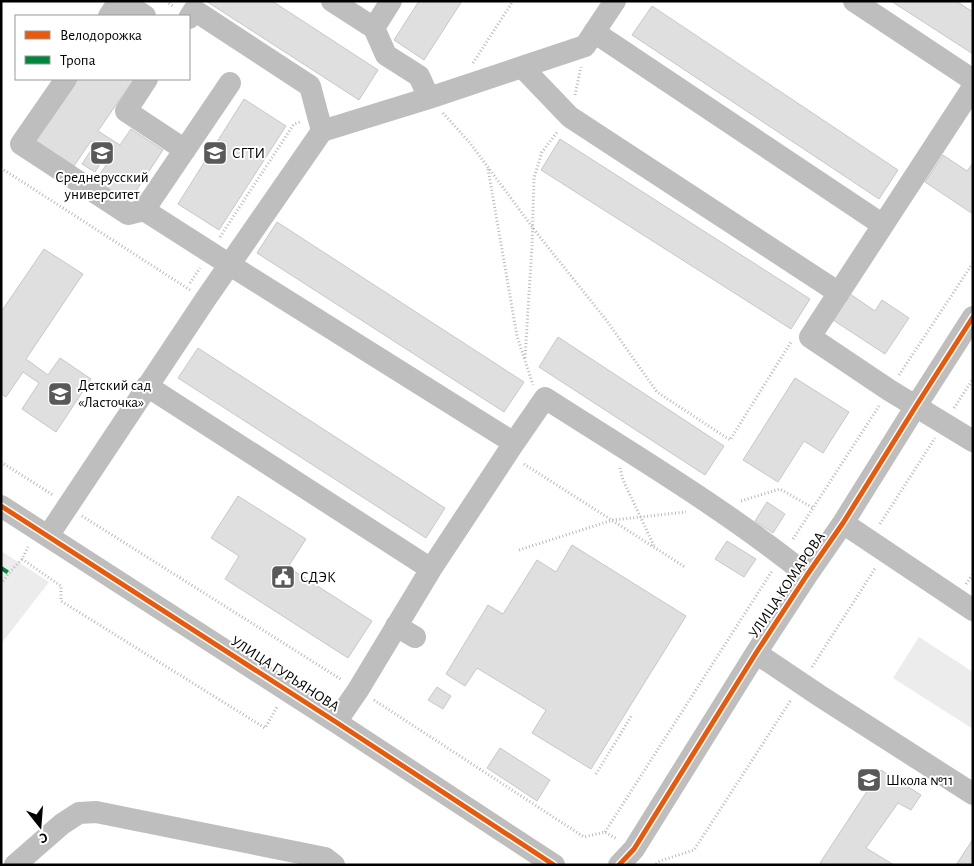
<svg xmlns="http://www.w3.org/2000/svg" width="974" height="866" viewBox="0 0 974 866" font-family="'Alegreya Sans',sans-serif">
  <rect width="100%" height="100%" fill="#fff"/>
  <path fill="#ececec" d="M1 551 49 582 1 644Z
    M919 637 973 672V729L893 678Z"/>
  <path fill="#dfdfdf" stroke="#c7c7c7" d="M206 1H272L378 70 359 100Z
    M419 1H462L424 60 394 40Z
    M891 1H956L973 12V54Z
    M652 6 898 170 879 199 632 35Z
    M77 79H134L98 131 120 145 131 129 163 150 128 203 95 181 113 155 108 152 95 172 82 164 95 144 91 141 74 166 35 140Z
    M244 99 286 126 219 230 178 204Z
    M560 139 810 299 791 329 541 170Z
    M943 155 967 171 973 163V214L925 182Z
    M277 222 524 382 504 412 257 253Z
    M44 249 83 274 26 359 48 375 60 358 91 379 56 432 22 409 39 383 23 372 6 397 1 394V312Z
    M850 294 875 311 882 300 909 318 885 354 833 320Z
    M558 337 724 446 705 475 539 367Z
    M198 348 445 508 426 538 178 378Z
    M795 378 849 412 823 453 804 441 778 482 743 460Z
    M238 496 306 539 288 567 372 621 348 658 225 579 239 556 211 538Z
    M767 502 785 514 773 533 755 521Z
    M727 541 756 559 744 577 715 559Z
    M572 545 686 616 591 769 532 733 546 710 477 668 465 686 446 674 488 605 503 614 537 560 556 572Z
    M437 687 451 696 443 709 428 700Z
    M500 748 550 780 537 801 487 768Z
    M881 770 921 795 911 810 898 803 866 848 894 865H822L820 863Z
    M973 839V865H956Z"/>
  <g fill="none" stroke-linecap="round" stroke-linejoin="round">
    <path stroke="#b9b9b9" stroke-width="3" stroke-dasharray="1 2.5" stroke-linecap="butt" d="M166 1 174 7
      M473 63 513 1
      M575 95 581 67
      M443 113 470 143 539 236 607 321 657 392 730 440 791 342
      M1 168 190 290
      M488 169 517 336 533 385
      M220 237 294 124 300 122
      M190 283 200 268
      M525 358 532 246 534 178 542 152 558 131
      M899 375 973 263
      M954 408 973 379
      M1 462 53 495
      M524 464 685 567
      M620 468 623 480 655 548
      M741 501 780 489 813 508
      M82 516 342 680
      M880 524 935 438
      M793 539 879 406
      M519 550 613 520 686 512
      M22 559 61 586V601L265 728 277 707
      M1 584 9 573 22 559 28 547
      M966 584 973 574
      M812 667 876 567
      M374 700 584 837 605 832 617 839
      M596 774 632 715
      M605 832 772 571
      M656 864 660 861 694 850 791 700"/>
    <path stroke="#bebebe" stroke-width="22" d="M122 1 145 16
      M332 1 374 28
      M391 1 374 28 386 55 419 76 429 98
      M854 1 973 80
      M109 16 119 1
      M189 18 194 10 310 86 322 131
      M594 32 883 225
      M522 67 570 117 839 293
      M66 79 21 144 128 214 144 210 230 265 514 443 431 569 147 386
      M147 79 126 111 185 150
      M973 87 810 337 889 390 973 441
      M144 210 230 83
      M514 443 545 398C634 455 725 509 807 575
      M1 506 336 722 554 865
      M843 523 973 610
      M48 536 205 300 322 131 429 98 585 46 615 1
      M396 626 415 637
      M756 653 820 696 973 794
      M336 722 358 690 431 569
      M15 865 62 824 79 813 96 812 325 858 334 865
      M619 865 634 849 756 653 807 575 843 523 916 406 973 317"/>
    <path stroke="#00873e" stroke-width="4" stroke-dasharray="8 4" stroke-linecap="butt" d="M1 568 9 573"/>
    <defs>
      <path id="cycleway" d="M1 506 336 722 554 865
        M619 865 634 849 756 653 807 575 843 523 916 406 973 317"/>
    </defs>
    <use href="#cycleway" stroke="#fff" stroke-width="8"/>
    <use href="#cycleway" stroke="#e8590c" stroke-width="5"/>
  </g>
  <defs>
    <symbol id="university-square" viewBox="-11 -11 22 22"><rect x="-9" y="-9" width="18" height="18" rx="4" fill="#595959" stroke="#fff"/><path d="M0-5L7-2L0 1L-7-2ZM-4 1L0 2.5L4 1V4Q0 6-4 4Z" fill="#fff"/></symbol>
    <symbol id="school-square" viewBox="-11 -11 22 22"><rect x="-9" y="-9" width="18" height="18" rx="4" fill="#595959" stroke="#fff"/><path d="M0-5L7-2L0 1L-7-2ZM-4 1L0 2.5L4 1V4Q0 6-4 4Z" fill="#fff"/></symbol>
    <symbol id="civic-square" viewBox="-11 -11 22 22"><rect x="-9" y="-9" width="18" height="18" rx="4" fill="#595959" stroke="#fff"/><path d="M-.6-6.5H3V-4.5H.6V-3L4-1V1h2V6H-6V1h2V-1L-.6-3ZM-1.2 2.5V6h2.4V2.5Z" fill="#fff"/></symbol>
  </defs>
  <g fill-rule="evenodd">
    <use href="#university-square" x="88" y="139" width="28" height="28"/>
    <use href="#university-square" x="201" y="139" width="28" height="28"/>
    <use href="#school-square" x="46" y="380" width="28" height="28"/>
    <use href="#civic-square" x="269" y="563" width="28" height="28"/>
    <use href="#school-square" x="855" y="766" width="28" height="28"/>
  </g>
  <g text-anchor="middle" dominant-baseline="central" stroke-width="4" stroke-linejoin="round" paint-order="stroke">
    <g font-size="15" fill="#000" stroke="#fff" text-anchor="start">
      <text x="232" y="153">СГТИ</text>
      <text x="102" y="177" text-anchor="middle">Среднерусский<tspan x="102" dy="17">университет</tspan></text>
      <text x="78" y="385">Детский сад<tspan x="78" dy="17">«Ласточка»</tspan></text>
      <text x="300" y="577">СДЭК</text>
      <text x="886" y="780">Школа №11</text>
    </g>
    <g font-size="15" fill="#000" stroke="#fff">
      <text transform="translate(787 585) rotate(-56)">УЛИЦА КОМАРОВА</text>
      <text transform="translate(285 674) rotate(33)">УЛИЦА ГУРЬЯНОВА</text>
    </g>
  </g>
  <rect width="974" height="866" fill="none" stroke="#000000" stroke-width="5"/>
  <rect x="15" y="15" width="175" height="65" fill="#ffffff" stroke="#999999"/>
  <rect x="25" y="31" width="25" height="8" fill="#e8590c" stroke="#999999"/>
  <text x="60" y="40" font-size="15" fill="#000000">Велодорожка</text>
  <rect x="25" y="56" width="25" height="8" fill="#00873e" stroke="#999999"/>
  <text x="60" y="65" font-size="15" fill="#000000">Тропа</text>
  <g transform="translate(40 826) rotate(163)" stroke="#ffffff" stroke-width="4" paint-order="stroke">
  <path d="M0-4L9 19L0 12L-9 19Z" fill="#000000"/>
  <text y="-8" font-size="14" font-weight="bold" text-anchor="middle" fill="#000000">С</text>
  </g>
</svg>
